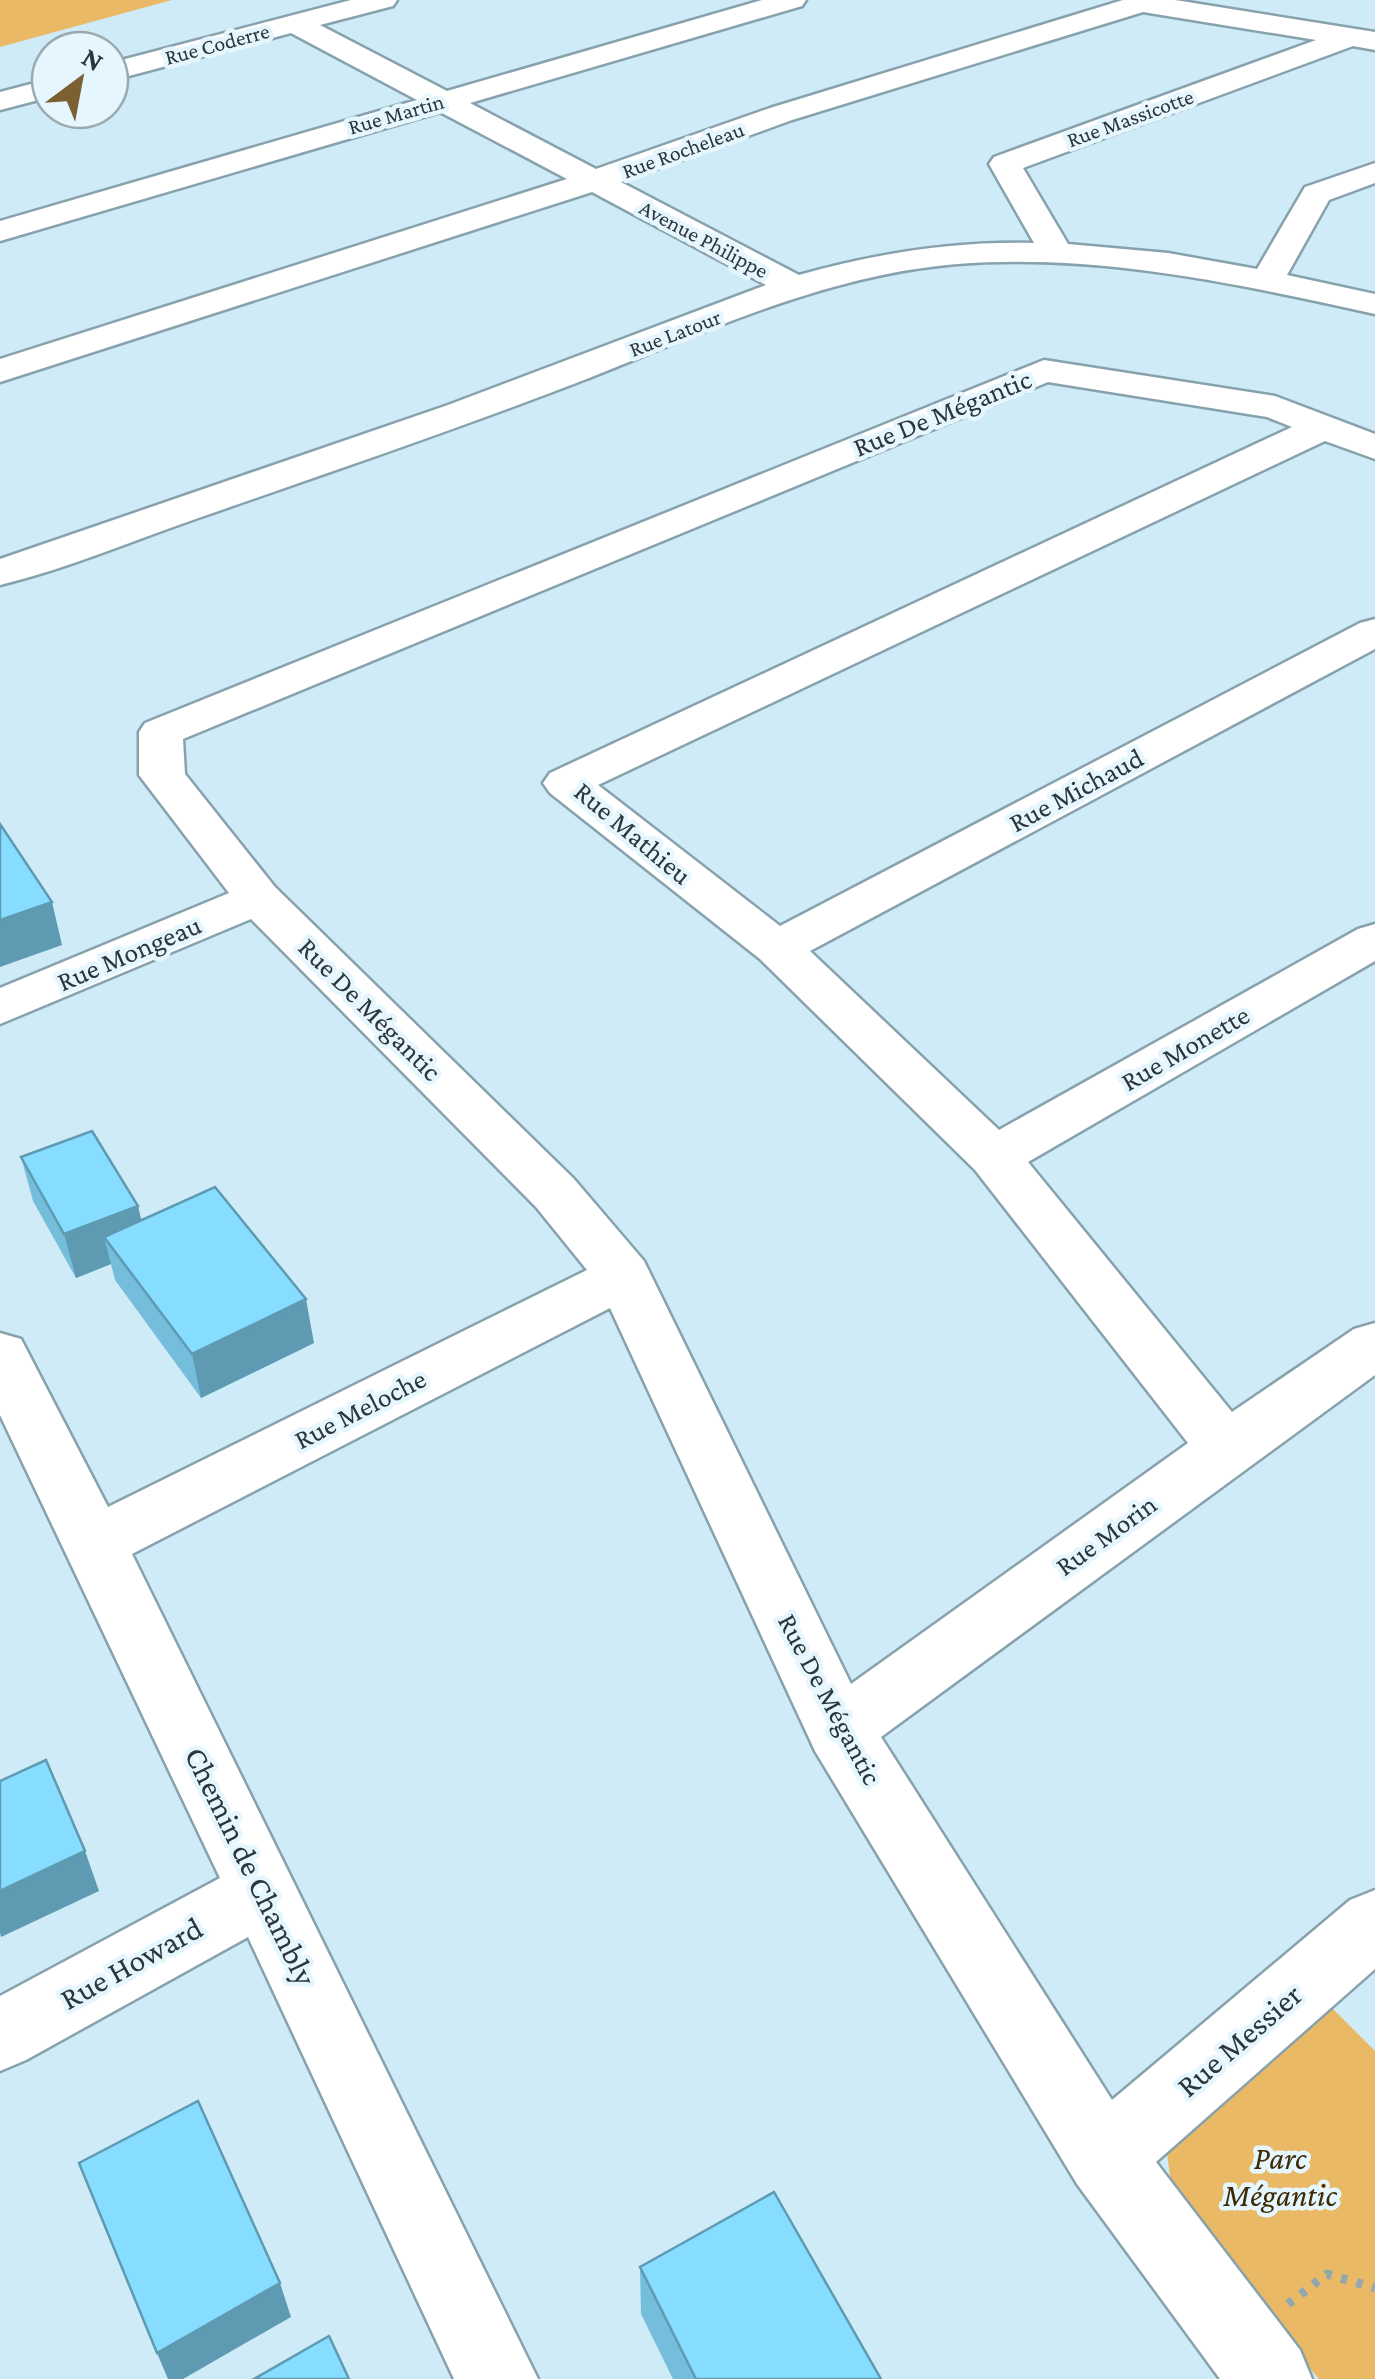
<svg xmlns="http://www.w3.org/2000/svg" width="1375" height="2379" viewBox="0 0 1375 2379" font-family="'Crimson Pro',serif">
  <rect width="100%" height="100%" fill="#cfebf7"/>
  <path fill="#e9b965" d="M0 0H172L0 47Z
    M1330 2006 1375 2051V2379H1319L1259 2308 1172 2190 1166 2147Z"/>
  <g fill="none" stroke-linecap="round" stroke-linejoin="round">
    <defs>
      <path id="minor" d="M351 0H397L393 6 320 25 447 91 762 0H806L802 6 470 103 596 169 770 108 1123 0H1175L1375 32V50L1353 46 1023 168 1068 244 1168 253 1257 269 1305 187 1375 163V183L1329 200 1287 275 1375 294V314C1239 284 1098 253 957 264 825 275 705 332 584 380 460 428 333 471 207 515 139 538 70 568 0 585V559L448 405 766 285 592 192 0 382V359L567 179 440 112 0 241V221L417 100 291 33 110 81V63ZM1143 12 1316 40 994 157 989 164 1034 243C954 241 877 253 799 275L621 182 792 120Z
        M50 79V97L0 110V92Z
        M1044 360 1275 396 1375 434V459L1325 441 598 785 780 926 1360 623 1375 619V649L810 951 999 1130 1358 929 1375 924V961L1028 1162 1232 1412 1354 1329 1375 1323V1375L881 1737 1112 2100 1350 1900 1375 1890V1969L1156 2162 1300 2350 1312 2379H1220L1077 2184 815 1751 610 1308 132 1554 538 2379H454L248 1937 26 2060 0 2071V1996L220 1878 0 1415V1333L21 1339 108 1507 587 1270 536 1207 251 919 0 1024V988L229 893 139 775V732L145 723ZM1048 382 1267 417 1292 427 550 773 543 783 550 793 760 959 975 1170 1188 1443 851 1684 644 1261 574 1179 275 887 185 774 183 739Z"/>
    </defs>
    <use href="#minor" stroke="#87a2ad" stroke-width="5"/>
    <path stroke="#92a8b1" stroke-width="9" stroke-dasharray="6 10" stroke-linecap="butt" d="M1288 2304 1327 2274 1375 2288"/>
    <use href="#minor" fill="#fff" fill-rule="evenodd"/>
  </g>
  <path fill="#74bedb" d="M21 1157 138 1206 141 1220 314 1343 201 1398 115 1280 111 1264 76 1278 33 1201Z
    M640 2267 881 2379H673L641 2314Z"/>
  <path fill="#5e9bb2" d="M52 902 62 945 0 967V920Z
    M138 1206 148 1250 104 1237 111 1264 76 1278 64 1234Z
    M306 1299 314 1343 201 1398 192 1354Z
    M85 1851 99 1891 1 1937 0 1933V1891Z
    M280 2283 291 2317 183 2379H168L157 2353Z"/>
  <path fill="#87ddff" stroke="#5e9bb2" stroke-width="2.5" d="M0 824 52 902 0 920Z
    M92 1131 138 1206 64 1234 21 1157Z
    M215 1187 306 1299 192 1354 104 1237Z
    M46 1760 85 1851 0 1891V1781Z
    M198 2101 280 2283 157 2353 79 2163Z
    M774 2192 881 2379H696L640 2267Z
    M329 2336 349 2379H254Z"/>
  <g text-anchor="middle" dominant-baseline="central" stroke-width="9" stroke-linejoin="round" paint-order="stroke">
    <g font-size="22" fill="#2b363b" stroke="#e5f6fe">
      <text transform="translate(217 44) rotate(-15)">Rue Coderre</text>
      <text transform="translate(396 114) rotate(-16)">Rue Martin</text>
      <text transform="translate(1130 118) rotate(-20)">Rue Massicotte</text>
      <text transform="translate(683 150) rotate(-20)">Rue Rocheleau</text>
      <text transform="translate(704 239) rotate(28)">Avenue Philippe</text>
      <text transform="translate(675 333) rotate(-21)">Rue Latour</text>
    </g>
    <g font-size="28" fill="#2b363b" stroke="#e5f6fe">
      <text transform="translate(942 413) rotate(-22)">Rue De Mégantic</text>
      <text transform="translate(1076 790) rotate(-28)">Rue Michaud</text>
      <text transform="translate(633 833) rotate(40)">Rue Mathieu</text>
      <text transform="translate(129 953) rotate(-23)">Rue Mongeau</text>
      <text transform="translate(370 1009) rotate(45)">Rue De Mégantic</text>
      <text transform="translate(1185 1048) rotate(-30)">Rue Monette</text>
      <text transform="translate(360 1409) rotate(-27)">Rue Meloche</text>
      <text transform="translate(1106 1535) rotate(-36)">Rue Morin</text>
      <text transform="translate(830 1699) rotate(62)">Rue De Mégantic</text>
    </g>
    <g font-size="32" fill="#2b363b" stroke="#e5f6fe">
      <text transform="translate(251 1866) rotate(64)">Chemin de Chambly</text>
      <text transform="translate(131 1963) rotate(-29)">Rue Howard</text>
      <text transform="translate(1239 2040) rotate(-41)">Rue Messier</text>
    </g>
    <g font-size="32" font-style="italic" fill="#3d2902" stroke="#e5f6fe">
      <text x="1280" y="2158">Parc<tspan x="1280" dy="37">Mégantic</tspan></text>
    </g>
  </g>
  <g transform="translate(80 80) rotate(32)"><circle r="48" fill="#e5f6fe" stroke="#9ba9b0" stroke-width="2.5"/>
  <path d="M0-8L18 38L0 25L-18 38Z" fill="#7b6132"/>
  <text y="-15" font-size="28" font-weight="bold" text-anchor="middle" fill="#2b363b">N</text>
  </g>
</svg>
